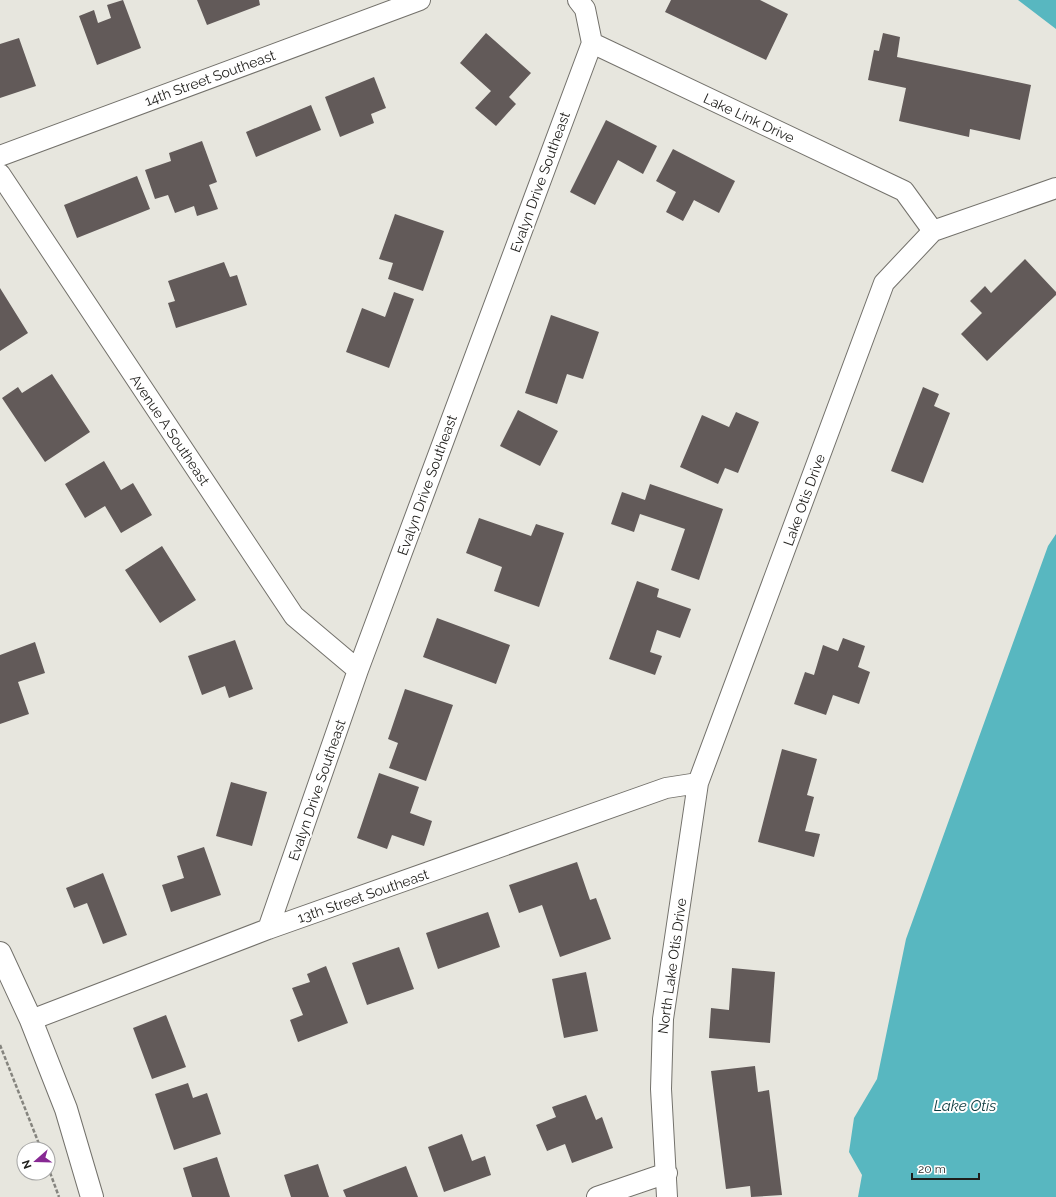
<svg xmlns="http://www.w3.org/2000/svg" width="1056" height="1197" viewBox="0 0 1056 1197" font-family="Raleway,sans-serif">
  <rect width="100%" height="100%" fill="#e7e6de"/>
  <path fill="#58b7c0" d="M1018 0H1056V29Z
    M1056 534V1197H858L862 1175 849 1152 854 1118 877 1079 906 939 1048 546Z"/>
  <path fill="#625a59" d="M123 0 141 48 97 65 79 16 94 10 98 23 111 18 107 5Z
    M197 0H259L260 5 207 25Z
    M671 0H760L788 14 766 60 665 12Z
    M486 33 531 73 509 97 516 104 496 126 475 108 491 91 460 63Z
    M883 33 900 37 897 57 1031 85 1020 140 970 129 969 137 899 121 906 88 868 80 874 50 879 51Z
    M19 38 36 86 0 98V44Z
    M374 77 386 108 371 114 374 123 340 137 325 97Z
    M311 105 321 130 256 157 246 132Z
    M606 120 657 146 643 174 618 160 595 205 570 192Z
    M202 141 217 182 209 185 218 209 197 216 194 206 175 213 168 195 155 199 145 170 171 161 169 153Z
    M673 149 735 181 719 213 694 200 683 221 666 212 676 192 656 181Z
    M137 176 150 209 77 238 64 205Z
    M395 214 444 231 423 291 388 279 393 263 379 259Z
    M1025 259 1056 292V295L987 361 961 334 982 313 970 301 985 286 991 293Z
    M224 262 230 277 237 275 247 305 176 328 168 303 175 301 168 281Z
    M0 288 28 333 0 351Z
    M394 292 414 299 389 368 346 352 362 308 385 317Z
    M551 315 599 332 583 379 567 374 557 404 525 393Z
    M52 374 90 432 45 462 2 398 18 387 22 393Z
    M923 387 939 394 934 406 950 413 923 483 891 471Z
    M518 410 558 431 540 466 500 446Z
    M736 412 759 422 738 473 725 468 718 484 680 467 702 415 729 427Z
    M104 461 121 490 133 483 152 515 121 533 105 506 85 518 65 484Z
    M650 484 723 509 699 580 671 570 685 529 640 514 634 532 611 524 622 492 645 500Z
    M479 518 531 536 536 524 564 533 539 607 494 591 502 567 466 553Z
    M162 546 196 600 160 623 125 570Z
    M637 581 659 589 657 597 691 609 680 638 657 630 650 652 662 656 655 675 609 659Z
    M437 618 510 645 496 684 423 657Z
    M843 638 865 646 858 667 870 672 859 704 833 695 826 715 794 704 805 672 814 675 823 645 838 651Z
    M235 640 253 689 229 698 225 686 202 695 188 656Z
    M35 642 45 673 18 682 29 714 0 724V655Z
    M405 689 453 705 426 781 389 768 398 743 388 739Z
    M782 749 817 759 807 795 814 797 805 831 820 834 814 857 758 842Z
    M379 773 419 787 410 813 432 821 424 846 392 835 387 849 357 838Z
    M231 782 267 792 252 846 216 836Z
    M204 847 221 895 171 912 162 885 184 878 177 856Z
    M577 862 590 900 596 898 611 939 560 957 542 905 519 913 509 885Z
    M103 873 127 935 103 944 87 903 74 908 66 888Z
    M488 912 500 947 438 969 426 933Z
    M399 947 414 989 367 1005 352 963Z
    M326 966 348 1023 298 1042 290 1020 303 1015 292 988 310 982 307 974Z
    M732 968 775 972 770 1043 709 1038 711 1008 729 1010Z
    M586 972 598 1031 564 1038 552 979Z
    M166 1015 186 1067 152 1079 133 1028Z
    M755 1066 758 1092 769 1090 782 1195 751 1197 750 1186 726 1189 711 1071Z
    M188 1083 193 1098 207 1093 221 1134 174 1150 155 1094Z
    M586 1095 596 1120 602 1117 613 1148 572 1163 565 1144 547 1151 536 1125 556 1117 552 1107Z
    M462 1134 472 1161 485 1156 491 1175 444 1192 428 1147Z
    M217 1157 230 1197H192L183 1168Z
    M318 1164 329 1197H291L284 1175Z
    M406 1166 418 1197H346L343 1190Z"/>
  <g fill="none" stroke-linecap="round" stroke-linejoin="round">
    <defs>
      <path id="street" d="M578 0 585 9 592 43 904 191 933 231
        M0 156 420 0
        M0 174 294 616 358 670
        M268 929 358 670 592 43
        M31 1020 268 929 666 788 698 783
        M597 1197 667 1173
        M667 1197 661 1089 663 1019 698 783 884 283 933 231 1056 188"/>
      <path id="secondary" d="M0 953 31 1020 66 1109 92 1197"/>
    </defs>
    <use href="#street" stroke="#73716b" stroke-width="22"/>
    <use href="#secondary" stroke="#73716b" stroke-width="24"/>
    <path stroke="#85847e" stroke-width="2.5" stroke-dasharray="4 2" stroke-linecap="butt" d="M0 1045 41 1149
      M48 1167 59 1197"/>
    <use href="#street" stroke="#fff" stroke-width="20"/>
    <use href="#secondary" stroke="#fff" stroke-width="22"/>
  </g>
  <g text-anchor="middle" dominant-baseline="central" stroke-width="4" stroke-linejoin="round" paint-order="stroke">
    <g font-size="14" fill="#1f1e1b" stroke="#fff">
      <text transform="translate(210 78) rotate(-20)">14th Street Southeast</text>
      <text transform="translate(749 118) rotate(25)">Lake Link Drive</text>
      <text transform="translate(540 182) rotate(-70)">Evalyn Drive Southeast</text>
      <text transform="translate(170 430) rotate(56)">Avenue A Southeast</text>
      <text transform="translate(427 485) rotate(-70)">Evalyn Drive Southeast</text>
      <text transform="translate(804 500) rotate(-70)">Lake Otis Drive</text>
      <text transform="translate(317 790) rotate(-71)">Evalyn Drive Southeast</text>
      <text transform="translate(363 896) rotate(-19)">13th Street Southeast</text>
      <text transform="translate(672 966) rotate(-82)">North Lake Otis Drive</text>
    </g>
    <g font-size="15" font-style="italic" fill="#0b393d" stroke="#fff">
      <text x="965" y="1106">Lake Otis</text>
    </g>
  </g>
  <g transform="translate(36 1161) rotate(250)"><circle r="19" fill="#ffffff" stroke="#a5a5a4"/>
  <path d="M0-3L7 15L0 10L-7 15Z" fill="#872893"/>
  <text y="-6" font-size="11" font-weight="bold" text-anchor="middle" fill="#1f1e1b">N</text>
  </g>
  <path d="M912 1173v6h67v-6" fill="none" stroke="#1f1e1b" stroke-width="2"/>
  <text x="918" y="1173" font-size="12" fill="#1f1e1b" stroke="#ffffff" stroke-width="3" paint-order="stroke">20 m</text>
</svg>
